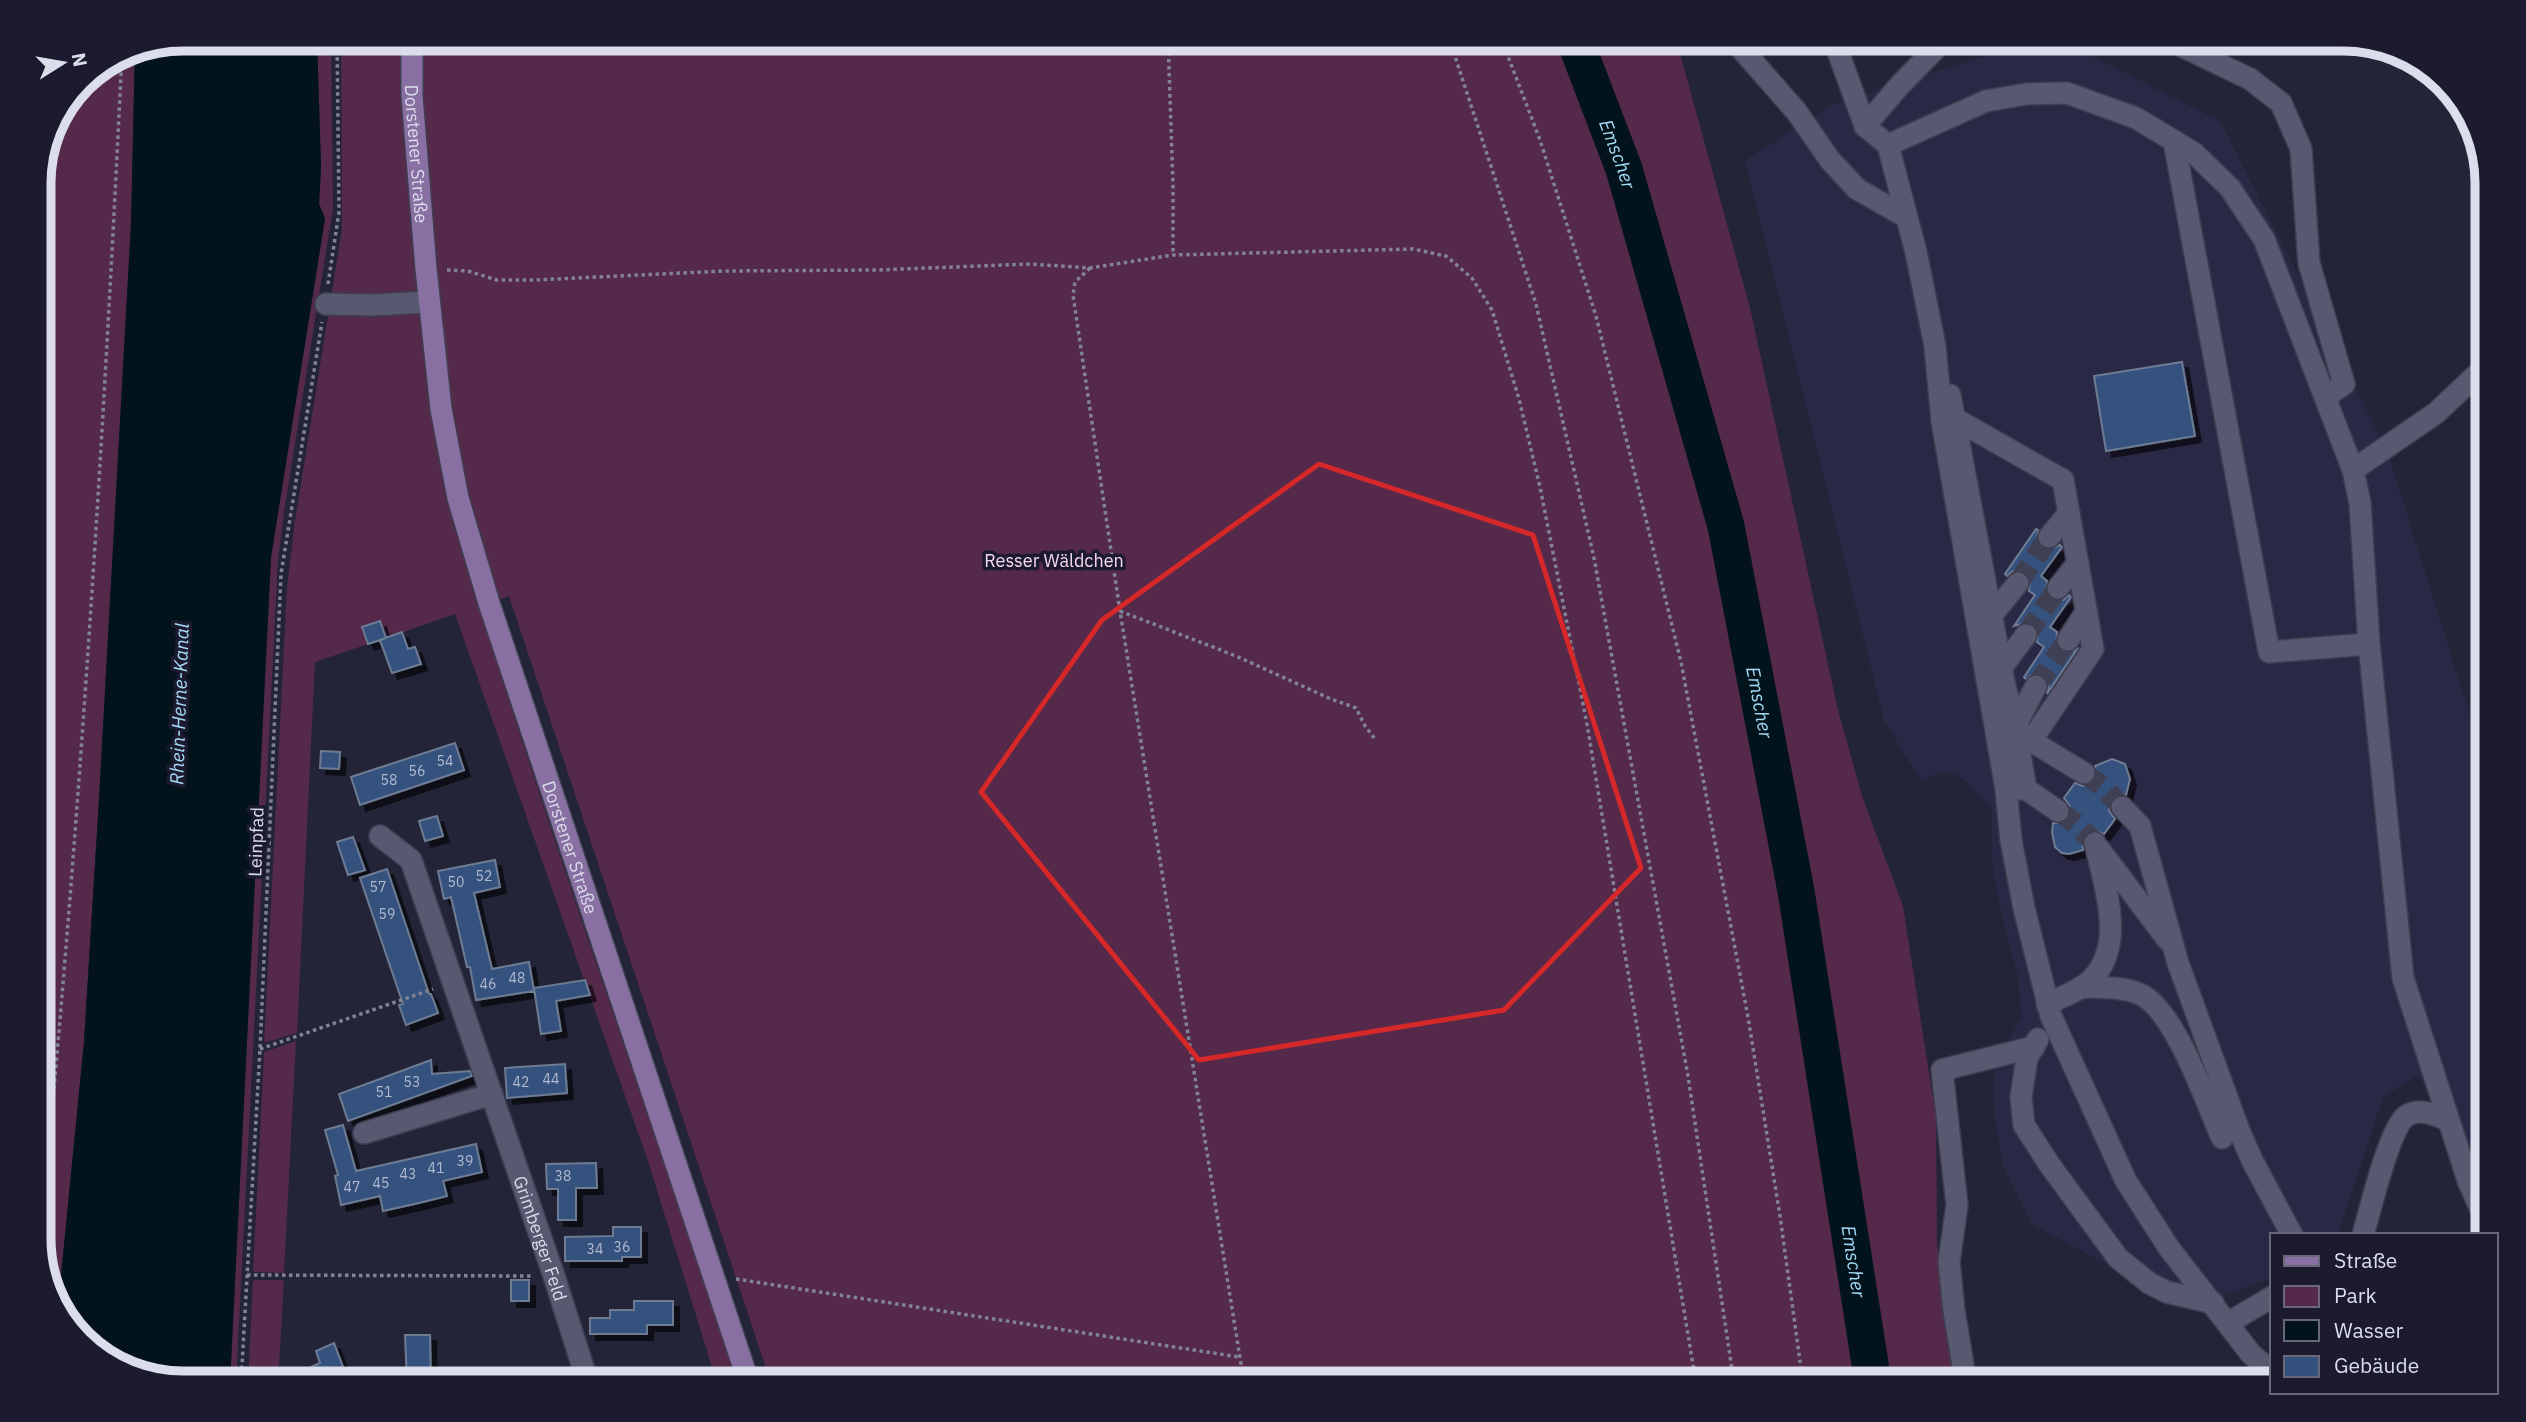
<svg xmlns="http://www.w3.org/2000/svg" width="2526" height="1422" viewBox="0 0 2526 1422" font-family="'IBM Plex Sans',sans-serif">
  <defs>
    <filter id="shadow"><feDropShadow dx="6" dy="6" stdDeviation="0" flood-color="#0009"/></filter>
  </defs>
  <rect width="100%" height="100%" fill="#242439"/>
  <path fill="#2a2945" d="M2039 39H2058L2220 121 2388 453 2487 770V1223L2419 1074 2383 1097 2338 1235H2272V1278L2209 1300 2165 1306 2114 1268 2032 1224 2003 1166 1995 1119 1993 1083 2001 1050 2022 1018 2018 977 2004 925 1993 871 1991 807 1965 780 1954 774 1942 772 1921 781 1884 720 1745 161 1831 105Z"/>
  <path fill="#54294a" d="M317 39H331L333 209 284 512 278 561 236 1383H230L271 557 325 219 319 204 321 167Z
    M341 39H1676L1750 308 1838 710 1862 796 1903 906 1936 1118 1937 1244 1956 1383H771L509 596 479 607C561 867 652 1124 737 1383H717L647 1158 455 614 386 638 380 621 363 626 368 644 315 662 297 1033 264 1043 287 587 295 521 342 229Z
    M135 48 131 224 99 799 84 1042 58 1306 39 1248V174L50 127 81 80 128 49Z
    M296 1041 284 1273 253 1272 264 1052Z
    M253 1280H284L278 1383H248Z"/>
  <path fill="#02131c" d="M183 38 317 39 321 167 319 204 325 218 271 557 230 1383H183L111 1364 63 1319 58 1306 84 1042 99 799 131 224 135 48Z"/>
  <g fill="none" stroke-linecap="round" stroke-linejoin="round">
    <path stroke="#02131c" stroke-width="37" id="s1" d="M1574 38 1624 169 1726 526 1796 891 1873 1383"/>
  </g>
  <path fill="#34517d" stroke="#6d7c93" stroke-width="2" filter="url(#shadow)" d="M2182 362 2195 436 2106 451 2094 376Z
    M2036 529 2038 530 2037 541 2041 547 2047 550 2060 545 2062 547 2041 576 2047 581 2046 593 2055 601 2063 600 2069 595 2071 597 2050 627 2057 632 2056 645 2067 653 2077 649 2047 694 2049 685 2043 675 2035 673 2026 679 2024 677 2044 647 2037 642 2038 629 2028 622 2014 626 2035 595 2029 591 2030 579 2021 570 2013 571 2007 576 2005 574Z
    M380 621 386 638 368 644 362 627Z
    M402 632 408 649 415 647 421 664 392 673 380 640Z
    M455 743 464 770 360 805 351 777Z
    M321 751 340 752 339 769 320 768Z
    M2112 759 2125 764 2130 779 2126 795 2118 794 2110 803 2109 811 2115 819 2104 834 2093 830 2086 834 2082 840 2083 850 2069 854 2062 853 2055 847 2052 832 2053 823H2063L2069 818 2070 806 2064 798 2075 783 2083 786 2091 784 2097 774 2095 766Z
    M437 816 443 836 425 841 419 821Z
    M353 837 365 870 348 875 337 842Z
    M495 860 500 887 474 893 492 969 529 962 534 991 476 1000 470 967H467L451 897 444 899 438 871Z
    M387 869 429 994H431L438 1013 406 1025 399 1005 403 1004 360 878Z
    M585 980 590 995 556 1001 561 1031 541 1034 534 988Z
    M431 1060 432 1074 470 1071 472 1076 348 1121 339 1094Z
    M565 1064 567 1093 507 1098 505 1068Z
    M343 1125 356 1171 476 1144 482 1172 443 1181 447 1196 419 1203 383 1211 380 1196 341 1205 335 1176 338 1175 325 1130Z
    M596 1163 597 1188H576V1220H558V1189H547L546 1164Z
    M613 1227H641V1257H622V1261H565V1237L613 1236Z
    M511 1280H529V1301H511Z
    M634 1301H673V1325H647V1334H590V1318H610V1310H634Z
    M405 1335H430L431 1383H407Z
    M334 1343 346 1375 325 1383H318L311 1367 320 1363 316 1351Z"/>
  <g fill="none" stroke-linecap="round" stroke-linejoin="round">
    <path stroke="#404054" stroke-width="21" stroke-dasharray="21 10" stroke-linecap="butt" d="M2018 583 2049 537
      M2026 635 2058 588
      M2036 686 2068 640
      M2084 773 2102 786 2122 807
      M2058 811 2075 823 2095 843"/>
    <defs>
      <g id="minor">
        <path d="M1732 38 1796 111 1830 160 1857 189 1906 217"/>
        <path d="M1833 38 1865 126 1888 145 1916 252 1935 346 1942 421 2006 789 2011 840 2024 908 2051 1016 2126 1181 2169 1248 2251 1354 2272 1372"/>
        <path d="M2165 38 2250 79 2281 103 2301 149 2309 263 2344 384 2325 397"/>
        <path d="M1865 126 1900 85 1946 38"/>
        <path d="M2174 141 2269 652 2369 644"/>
        <path d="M1888 145 1986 101 2026 94 2067 93 2136 118 2194 153 2230 188 2264 239 2353 470 2360 503 2369 644 2403 978 2469 1183 2487 1223"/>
        <path d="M326 304 372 305 429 302"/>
        <path d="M1950 395 2004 682 2015 726 2031 741 2084 773"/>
        <path d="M1947 421 1957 420 2063 480 2093 649 2031 741"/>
        <path d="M2353 470 2436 413 2487 365"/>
        <path d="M2049 537 2069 513"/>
        <path d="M2058 588 2078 563"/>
        <path d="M1992 615 2018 583"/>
        <path d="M2068 640 2086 612"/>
        <path d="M2002 667 2026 635"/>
        <path d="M2012 789H2026L2058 811"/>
        <path d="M2026 789 2015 726 2036 686"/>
        <path d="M2122 807 2140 826 2178 963 2240 1133 2252 1160 2292 1235"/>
        <path id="s2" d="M380 836 411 860 554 1276 588 1383"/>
        <path d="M2100 850 2167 939"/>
        <path d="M2081 987C2100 988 2122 986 2140 994 2175 1010 2206 1102 2222 1138"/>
        <path d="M2047 1004C2061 997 2080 991 2091 980 2127 944 2104 885 2095 843"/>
        <path d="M2038 1039 2027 1058 2021 1097 2024 1125 2049 1164 2118 1258 2149 1283 2167 1292 2213 1303"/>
        <path d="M364 1133 492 1094"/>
        <path d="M2363 1235C2370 1211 2389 1129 2406 1116 2419 1107 2435 1115 2448 1120"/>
        <path d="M2228 1323 2272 1297"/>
        <path d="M1966 1383 1954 1311 1949 1262 1957 1205 1942 1070 2034 1047"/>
      </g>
      <g id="major">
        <path id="s3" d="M412 38V96L426 269 441 409 458 498 489 603 749 1383"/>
      </g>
    </defs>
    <use href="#minor" stroke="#3f3e51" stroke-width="24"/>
    <use href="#major" stroke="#3f3e51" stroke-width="24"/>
    <path stroke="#828394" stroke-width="3.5" stroke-dasharray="3.5 3.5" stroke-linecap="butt" d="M1168 38 1173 185V255
      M1449 38 1536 304 1594 558 1688 1076 1734 1383
      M1501 38 1540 140 1596 316 1681 662 1748 1017 1780 1216 1803 1383
      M1090 268 1075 282 1073 295 1120 611 1244 1383
      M447 270 468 271 497 280H534L724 271 877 270 1030 264 1090 268 1173 255 1413 249 1446 256 1472 278 1492 310 1519 399 1540 487 1587 724 1696 1383
      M328 284 339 212 337 38
      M1120 611 1236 656 1331 699 1356 708 1365 726 1375 739
      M260 1049 433 989
      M39 1249C78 851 103 452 122 53
      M247 1275 534 1276
      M736 1279 1239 1357
      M241 1383 260 1049 281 574 322 322"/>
    <use href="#minor" stroke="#585871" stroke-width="21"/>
    <use href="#major" stroke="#8871a2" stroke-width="21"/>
  </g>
  <path fill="none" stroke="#d62828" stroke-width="5" stroke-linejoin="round" d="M1319 464 1533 535 1641 868 1504 1010 1199 1060 981 792 1102 620Z"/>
  <g text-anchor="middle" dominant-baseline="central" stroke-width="7" stroke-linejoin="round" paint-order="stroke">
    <g font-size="14" fill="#b2bad0">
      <text x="445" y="761">54</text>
      <text x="417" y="771">56</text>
      <text x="389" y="780">58</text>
      <text x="484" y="876">52</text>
      <text x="456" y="882">50</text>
      <text x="378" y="887">57</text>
      <text x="387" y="914">59</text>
      <text x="517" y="978">48</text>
      <text x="488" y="984">46</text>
      <text x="551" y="1079">44</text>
      <text x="412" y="1082">53</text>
      <text x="521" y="1082">42</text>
      <text x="384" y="1092">51</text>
      <text x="465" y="1161">39</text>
      <text x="436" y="1168">41</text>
      <text x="408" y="1174">43</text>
      <text x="563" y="1176">38</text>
      <text x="381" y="1183">45</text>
      <text x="352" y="1187">47</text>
      <text x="622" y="1247">36</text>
      <text x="595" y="1249">34</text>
    </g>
    <g font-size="18" fill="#dcddeb" stroke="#1b1a2f">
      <text stroke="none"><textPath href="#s3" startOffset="116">Dorstener Straße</textPath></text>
      <text transform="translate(256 842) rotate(-88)">Leinpfad</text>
      <text stroke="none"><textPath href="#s3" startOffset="830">Dorstener Straße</textPath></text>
      <text stroke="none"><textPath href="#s2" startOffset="439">Grimberger Feld</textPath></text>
    </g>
    <g font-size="18" fill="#f7d8ee" stroke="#1b1a2f">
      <text x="1054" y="560">Resser Wäldchen</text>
    </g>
    <g font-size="19" font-style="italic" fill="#a5daf6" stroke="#1b1a2f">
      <text stroke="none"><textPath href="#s1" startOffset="124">Emscher</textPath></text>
      <text stroke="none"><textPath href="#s1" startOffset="691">Emscher</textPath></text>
      <text transform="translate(179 704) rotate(-88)">Rhein-Herne-Kanal</text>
      <text stroke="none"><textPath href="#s1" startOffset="1258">Emscher</textPath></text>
    </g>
  </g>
  <path d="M0 0H2526V1422H0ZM183 51H2343A132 132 0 0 1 2475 183V1239A132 132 0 0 1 2343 1371H183A132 132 0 0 1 51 1239V183A132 132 0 0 1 183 51Z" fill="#1b1a2f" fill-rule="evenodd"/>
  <path fill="none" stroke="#dcddeb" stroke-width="9" d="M183 51H2343A132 132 0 0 1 2475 183V1239A132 132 0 0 1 2343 1371H183A132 132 0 0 1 51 1239V183A132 132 0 0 1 183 51Z"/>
  <rect x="2270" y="1233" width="228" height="161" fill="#1b1a2f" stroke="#68687a" stroke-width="2"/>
  <rect x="2284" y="1256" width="35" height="10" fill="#8871a2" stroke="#68687a" stroke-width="2"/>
  <text x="2334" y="1268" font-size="21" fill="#dcddeb">Straße</text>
  <rect x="2284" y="1286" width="35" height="21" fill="#54294a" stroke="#68687a" stroke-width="2"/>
  <text x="2334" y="1303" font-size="21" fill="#dcddeb">Park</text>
  <rect x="2284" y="1320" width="35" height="21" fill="#02131c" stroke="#68687a" stroke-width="2"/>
  <text x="2334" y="1338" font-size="21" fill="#dcddeb">Wasser</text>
  <rect x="2284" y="1356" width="35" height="21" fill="#34517d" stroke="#68687a" stroke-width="2"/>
  <text x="2334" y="1373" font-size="21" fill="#dcddeb">Gebäude</text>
  <g transform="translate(63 63) rotate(79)" stroke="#1b1a2f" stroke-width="5" paint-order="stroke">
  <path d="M0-5L12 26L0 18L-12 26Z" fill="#dcddeb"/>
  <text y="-10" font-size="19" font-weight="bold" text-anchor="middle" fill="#dcddeb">N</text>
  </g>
</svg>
